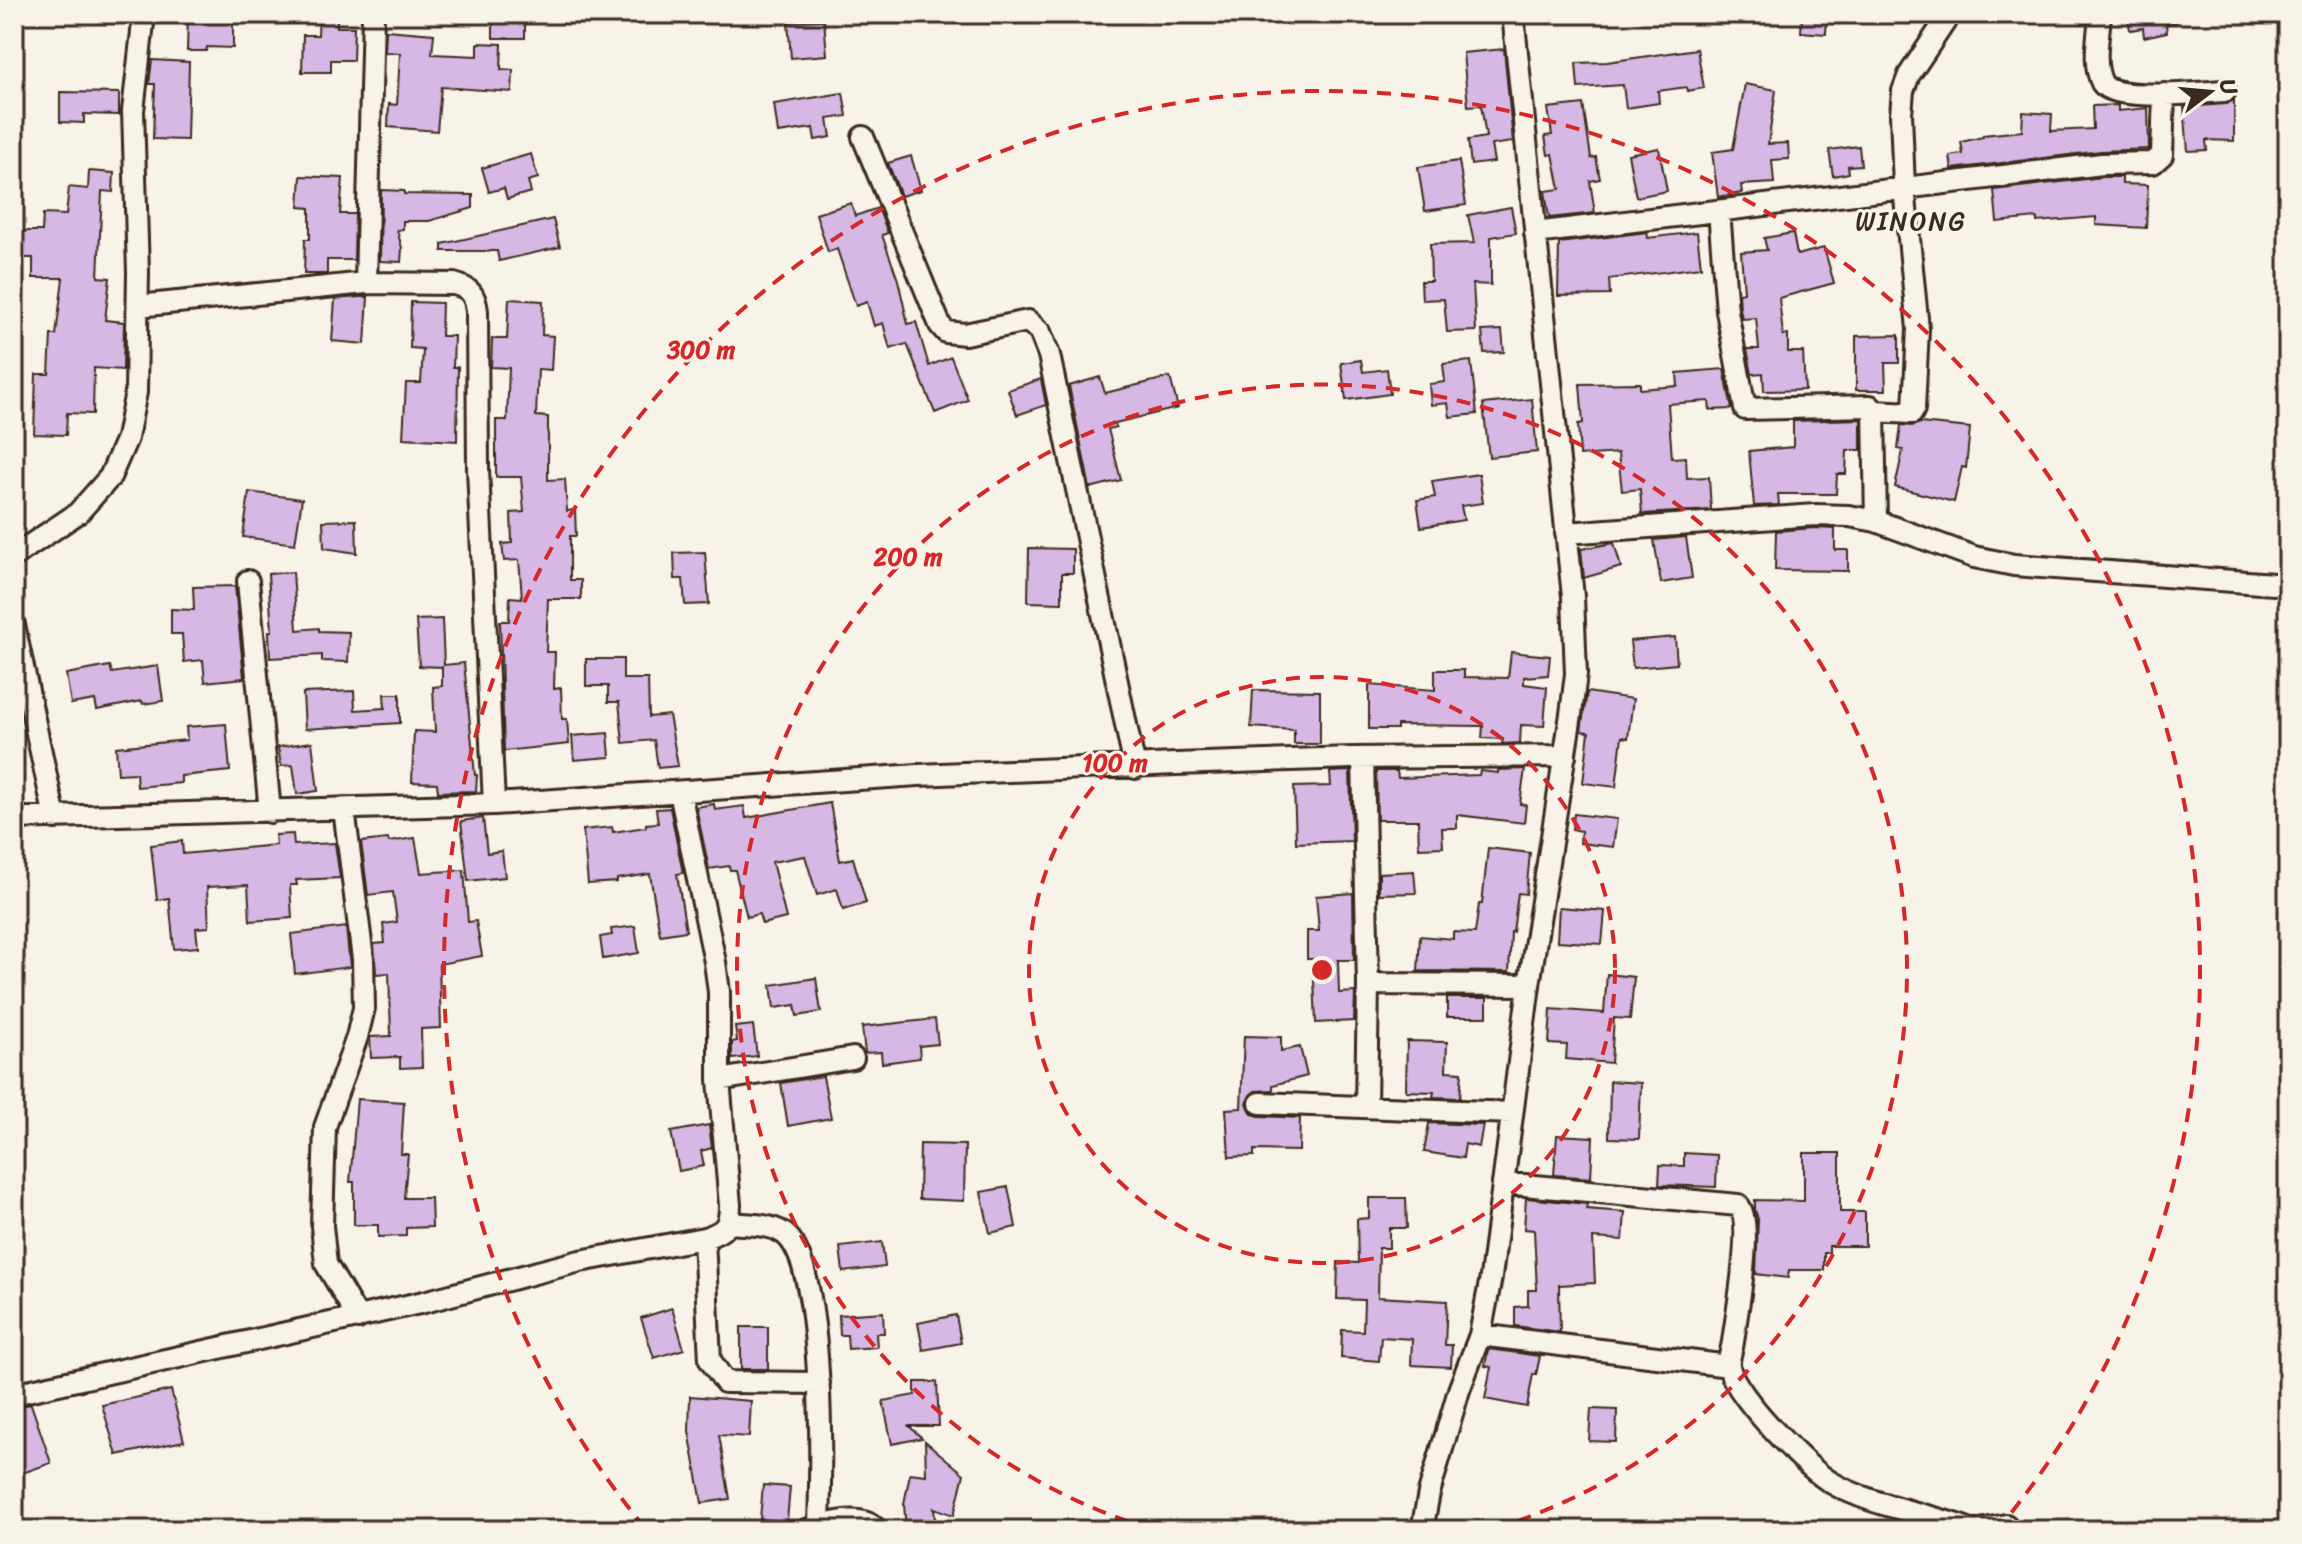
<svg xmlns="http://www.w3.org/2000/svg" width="2302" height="1544" viewBox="0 0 2302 1544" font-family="Sriracha,sans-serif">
  <rect width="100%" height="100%" fill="#f7f3e8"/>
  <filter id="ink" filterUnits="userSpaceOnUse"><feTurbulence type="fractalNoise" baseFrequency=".0125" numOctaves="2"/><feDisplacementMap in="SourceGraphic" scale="16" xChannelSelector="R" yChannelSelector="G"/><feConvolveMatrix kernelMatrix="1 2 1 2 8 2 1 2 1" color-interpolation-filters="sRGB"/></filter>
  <g filter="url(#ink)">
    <path fill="#d7b7e3" stroke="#3b2a1e" stroke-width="2" d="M188 14 233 15V48L207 47 206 51H187Z
      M319 14H337V27H354L353 60H331V72H302L303 35H318Z
      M493 14H525V38H493Z
      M1802 14H1827L1826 34 1801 32Z
      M2127 14H2176L2177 22 2166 24 2167 32 2144 37 2143 28 2130 30Z
      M824 20 827 55 791 58 788 22Z
      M386 30 434 34 432 54 478 56V43L502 44 501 69 513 70 512 92 441 87 437 131 388 127 389 104 397 105 400 53 385 52Z
      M1504 49 1513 142 1491 145 1494 162 1471 165 1468 140 1486 137 1481 105 1468 106 1463 53Z
      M1697 49 1704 88 1687 91 1686 87 1658 91 1659 103 1626 108 1623 85 1578 88 1576 63 1607 62Z
      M152 60 189 62 187 140 153 139 155 84H149Z
      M1745 84 1776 90 1768 144 1788 143 1789 159 1772 160 1774 183 1741 185 1742 193 1718 197 1712 152 1733 149Z
      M60 92 119 93V115L84 114V123L60 122Z
      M843 93 847 116 828 119 831 137 815 140 813 128 778 133 774 104Z
      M2234 100V141L2206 140 2207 150 2188 151 2184 107 2226 104Z
      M1583 104 1591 158 1596 157 1600 179 1590 181 1595 213 1549 218 1545 191 1560 189 1553 154 1548 155 1545 136 1552 135 1548 108Z
      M2118 105V111L2148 108 2149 149 2101 151 1952 169 1950 156 1963 154 1961 142 1983 137V135L2022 131 2023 112 2052 114 2051 131 2093 129 2092 106Z
      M1859 146 1861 165 1848 166 1849 173 1833 176 1829 150Z
      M1659 148 1667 191 1636 197 1628 154Z
      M531 154 538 178 528 181 531 192 507 199 504 188 489 192 482 168Z
      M911 156 921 190 901 196 888 163Z
      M1459 161 1466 205 1425 211 1418 167Z
      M89 171 114 173 113 192 102 191 98 277 110 278 105 320 124 322 123 370 94 368 93 414 67 413 66 435 34 434 36 374H49L51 335H56L63 278H33V258H22V231H42L43 214 66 215 69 187 88 189Z
      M301 176 343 178 340 214H355L354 260H327V274H304L305 239H310V208L299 207Z
      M2103 177H2122V184L2148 185 2146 228 2096 225V217L2037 222V218L1997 222 1994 190Z
      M381 190 404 191V194L473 195V208L429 221H403V229L397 230 402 248 401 262 380 261Z
      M851 203 855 216 878 208 888 233 882 235 898 280 908 324 916 322 929 366 951 357 968 400 935 413 907 344 890 349 883 323 874 326 867 302 856 306 837 249 828 252 816 214Z
      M1511 207 1516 233 1491 237V285L1473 284 1476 331 1447 332 1444 299 1422 300 1421 281H1431L1430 244 1474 243 1468 215Z
      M553 219 560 247 499 261 497 251H442V244Z
      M1647 232 1648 238 1697 232 1701 267 1609 279 1610 295 1558 296 1559 243Z
      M1793 233 1797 255 1824 248 1834 283 1779 298 1783 335 1788 334V352H1803L1805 390 1764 391 1763 373 1752 374 1747 349H1759L1756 318 1742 319 1740 309 1739 293 1744 292 1741 252 1767 250 1764 238Z
      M360 297H368L365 344 332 341 335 299Z
      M509 299 543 301 542 335 553 336 551 370 538 369 536 416 548 417V480L565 479 567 511 575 510 576 536H570V580H581V599H548L546 652H555L554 689 561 688 562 719H567L569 744 504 751 500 621H509L510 597 522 598 519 560 504 561 502 544 512 543 511 513 524 512 521 477H496V420H507L509 368 491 367 492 339H507Z
      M411 302 442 303 441 336H454L453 367H458L457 441 403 438 406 383H421L423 349 410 348Z
      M1502 330 1504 352 1484 353 1482 331Z
      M1899 335V363H1885L1886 390H1856V336Z
      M1361 360 1363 372 1387 369 1390 394 1346 400 1341 363Z
      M1471 361 1477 414 1450 417 1448 403 1431 405 1429 384 1445 382 1443 364Z
      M1724 369 1732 409 1710 410 1709 401 1668 404 1672 458 1686 457 1687 478 1709 477 1711 510 1642 514 1640 489 1622 491 1618 453 1580 456 1578 424 1583 423 1580 384 1640 383V389L1678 386 1677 373Z
      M1100 377 1105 393 1170 377 1178 408 1115 423 1116 427 1108 429 1121 480 1090 488 1069 386Z
      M1041 379 1046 405 1017 415 1008 390Z
      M1532 399 1537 452 1489 457 1483 404Z
      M1861 419V450H1847L1846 474H1837L1836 494H1778L1779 505 1754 506 1749 451 1793 447V421Z
      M1920 423 1970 428 1966 468 1962 467 1954 502 1895 487 1903 450 1898 449 1901 425 1912 426Z
      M1479 474 1483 503 1461 506 1464 520 1421 527 1417 500 1435 497 1432 481Z
      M249 492 302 499 295 544 243 537Z
      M356 520 357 553 324 548 323 521Z
      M1815 528 1835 529V550H1848V571L1775 570 1776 531Z
      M1686 537 1692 578 1661 583 1654 540Z
      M1614 543 1621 567 1584 578 1581 549Z
      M1029 548 1073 549V573H1062V603L1028 602Z
      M705 552 709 604 685 605 683 579H675L674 553Z
      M293 572 297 630 319 628V631L349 632 348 662 322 661V655L270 658 269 631H272L268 574Z
      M235 586 244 678 205 682 203 660 184 662 182 634H171V609L194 610 193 587Z
      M442 619 444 665 464 663 475 775H477L476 791 438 792 437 783 412 782 414 731 435 732 433 687 442 686V667L419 666 416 620Z
      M1675 637 1677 664 1633 668 1630 641Z
      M1511 652 1550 656 1548 675 1524 677V684L1547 687 1544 726 1521 725 1520 743 1502 744 1503 739 1482 738 1483 726 1397 725V729H1369V685L1435 690V670H1464V677L1508 678Z
      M586 659H623V679H648L649 717 669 715 678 766 658 768 654 740 623 743 619 702H608V686H586Z
      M110 666 112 673 158 666 163 701 143 704 142 701 97 710 95 700 71 704 66 674Z
      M1253 690 1320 691V744H1294V730L1251 727Z
      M354 691 355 710 385 708 384 694H400V723L305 729 303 693Z
      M1587 692 1633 699 1628 738 1622 737 1616 787 1583 783 1589 732 1581 731Z
      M226 724 230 771 181 776V783L137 787 136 773 118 774 116 747 187 740 186 727Z
      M608 733 610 757 574 760 572 736Z
      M312 742 318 791 297 794 293 765 281 766 278 747Z
      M1525 769 1520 804 1526 805 1524 823 1457 815V828H1442L1443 847 1419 848 1418 820H1377L1376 771H1397L1398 778 1479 775 1480 771 1498 773V770Z
      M1350 771 1352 841 1296 843 1294 787 1331 786 1330 772Z
      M830 803 840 861 853 858 866 903 843 910 837 889 817 895 805 856 772 862 786 918 762 924 759 914 747 917 735 870H730L729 866 709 869 696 807 714 804 715 810 744 806 746 818Z
      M670 808 683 873 677 874 686 931 660 935 650 874 617 879V882L588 884 583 830 612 827 613 832 646 827V824L658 823 656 809Z
      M1574 814 1617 819 1613 847 1580 843 1581 831 1572 829Z
      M483 818 487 853 502 851 505 877 468 881 461 821Z
      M293 834 294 845 335 843 340 878 296 880 297 885H290L292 918 250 921 248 885 207 887 209 927 196 928 198 947 174 949 169 898 157 900 151 845 182 841 183 854 276 845 275 835Z
      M415 838 421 873 464 870 468 922 476 921 482 956 439 964 441 1028 421 1029 422 1067 400 1068V1057L371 1058 370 1037 391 1036 389 973 376 974 374 944 385 943 383 924 397 922 393 892 368 895 361 842 388 839 389 842Z
      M1488 848 1530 853 1526 894 1518 893 1513 932H1511L1509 972 1418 971 1420 936 1453 939V932L1475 933 1479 904H1482Z
      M1414 871 1416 893 1379 894V873Z
      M1353 893 1354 960H1338L1339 993 1355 992 1354 1021 1316 1023 1313 959H1307V931H1319L1316 896Z
      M1559 907 1605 911 1602 944 1557 941Z
      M635 926 639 953 603 959 600 937 612 935 611 929Z
      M346 927 350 967 295 974 291 934Z
      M1607 974 1634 977 1630 1019 1614 1018 1611 1063 1566 1059 1567 1045 1549 1044 1551 1009 1604 1013Z
      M816 978 821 1012 797 1016 795 1005 774 1008 771 985Z
      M1447 998H1487V1017H1447Z
      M935 1019 938 1044 919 1046 920 1058 882 1063 881 1052 865 1053 862 1027Z
      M753 1025 757 1056 732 1059V1042L737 1041 735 1027Z
      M1244 1036 1281 1037V1051L1300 1047 1307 1076 1273 1085V1090L1255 1091 1250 1095 1247 1103 1252 1114 1259 1116 1300 1118 1299 1151 1254 1150V1156L1229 1157 1226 1109 1241 1108Z
      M1407 1041 1447 1042 1446 1071 1462 1072 1460 1098 1433 1097 1434 1092 1406 1091Z
      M823 1076 831 1118 788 1126 781 1083Z
      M1610 1081 1641 1083 1639 1139 1609 1138Z
      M357 1099 404 1102 401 1154H408L404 1198H431L432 1227 406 1228V1236L378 1237V1225H354V1182H350Z
      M1429 1123 1483 1125 1479 1147 1465 1144 1463 1158 1424 1152Z
      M709 1125 712 1148 701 1151 704 1166 679 1171 671 1132Z
      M1557 1135 1593 1137 1591 1178 1554 1175Z
      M920 1144 965 1145 964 1201 919 1199Z
      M1684 1153 1717 1155 1716 1187 1659 1185 1660 1165 1684 1166Z
      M1804 1153H1840V1212H1865V1246H1829V1253H1824V1270H1789L1788 1278 1756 1274 1758 1219 1755 1210V1200L1804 1201Z
      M1008 1187 1016 1227 990 1233 981 1192Z
      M1369 1198H1406L1407 1228H1389V1248H1379L1378 1297 1447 1301 1445 1345H1452L1451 1367 1411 1365 1412 1339 1381 1337 1379 1361 1341 1358 1342 1330 1363 1331 1364 1300 1337 1299 1338 1262 1358 1263 1357 1219 1369 1218Z
      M1526 1198 1587 1204 1586 1209 1625 1212 1623 1240 1593 1238 1595 1283 1559 1285 1560 1332 1515 1326V1307L1528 1306V1290H1537L1534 1230 1524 1229Z
      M882 1242 885 1267 843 1272 840 1247Z
      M672 1308 684 1349 654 1358 641 1318Z
      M883 1312 884 1333H876L877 1347 848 1349 847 1335H840L839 1315Z
      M956 1315 961 1343 923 1350 918 1323Z
      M741 1327H768V1369H741Z
      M1488 1349 1540 1356 1536 1375 1533 1374 1527 1407 1485 1399 1491 1367 1485 1366Z
      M915 1382H937L939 1426H909L922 1438 892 1444 883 1401 915 1395Z
      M171 1390 184 1441 117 1455 102 1405Z
      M690 1396 751 1401 749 1437 719 1435 730 1499 702 1503 689 1431Z
      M31 1404 51 1463 14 1476V1407Z
      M1591 1409 1617 1410 1616 1442 1589 1441Z
      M925 1441 964 1474 954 1515 934 1508 936 1530H906L904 1504 910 1473 926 1475Z
      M763 1485 790 1487 787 1521 760 1519Z"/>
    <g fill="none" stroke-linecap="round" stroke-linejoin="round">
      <defs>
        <path id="minor" d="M2100 14C2099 34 2092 64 2102 83 2113 102 2203 92 2225 91
          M863 137 940 325 946 332 965 334 1028 321 1040 332 1049 355 1135 768
          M1719 211 1727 311 1745 409 1870 406 1874 411 1912 413 1914 409 1918 329 1904 188 1901 114 1903 91 1909 75 1950 14
          M1535 233 2102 164 2153 163 2162 155 2164 94
          M366 283 373 14
          M138 306 366 283 454 284C470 288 475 294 477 311L478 469 494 804
          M1874 411 1876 521
          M1566 533 1815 515 1849 516 1876 521 1974 557 2014 565 2288 585
          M14 556 78 513 110 477 127 438 136 392 138 272 133 111 144 14
          M248 581 270 812
          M14 625 55 818
          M1363 758 1368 984 1366 1107
          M344 809 363 959 364 1008 357 1037 325 1127 322 1226 326 1264 358 1318
          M14 818 494 804 918 775 1176 764 1351 758 1565 756
          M1368 984 1529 985
          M719 1080 853 1058
          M1260 1103 1512 1113
          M1503 1183 1738 1205C1755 1221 1736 1316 1733 1342 1732 1349 1728 1359 1729 1366 1732 1392 1808 1470 1832 1483 1874 1507 1926 1512 1971 1530
          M730 1223C748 1225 775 1223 788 1237 825 1276 821 1469 819 1526
          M704 1238 710 1360 725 1382 819 1383
          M1480 1335 1729 1366
          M14 1394 424 1302 580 1261 704 1238C724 1232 730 1227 730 1205L719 1080V992L715 962 680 792
          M806 1530C827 1524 861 1512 877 1530
          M1422 1530 1429 1493 1459 1390 1480 1335 1491 1277 1529 985 1571 714 1576 674 1573 597 1513 14
          M1980 1530 2006 1525"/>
      </defs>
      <use href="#minor" stroke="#3b2a1e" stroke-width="26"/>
      <use href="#minor" stroke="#f7f3e8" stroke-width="20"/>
    </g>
  </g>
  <g fill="none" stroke="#d62828" stroke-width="4" stroke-dasharray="14 10">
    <circle cx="1322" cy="970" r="293"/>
    <path d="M1151 1529A585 585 0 1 1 1493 1529"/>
    <path d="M645 1528A878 878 0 1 1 1999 1528"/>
  </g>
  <g text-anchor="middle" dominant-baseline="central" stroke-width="6" stroke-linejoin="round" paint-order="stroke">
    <g font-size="26" letter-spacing="2" fill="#3b2a1e" stroke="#f7f3e8">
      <text x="1911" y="221">WINONG</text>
    </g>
  </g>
  <circle cx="1322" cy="970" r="12" fill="#d62828" stroke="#f7f3e8" stroke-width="4"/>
  <g font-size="24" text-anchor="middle" font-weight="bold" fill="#d62828" stroke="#f7f3e8" stroke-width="6" stroke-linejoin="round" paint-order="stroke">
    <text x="701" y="358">300 m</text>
    <text x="908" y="565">200 m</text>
    <text x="1115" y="771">100 m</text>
  </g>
  <rect width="2302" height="1544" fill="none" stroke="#f7f3e8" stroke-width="48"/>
  <rect x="24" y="24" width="2254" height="1496" fill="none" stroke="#3b2a1e" stroke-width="3" filter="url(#ink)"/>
  <g transform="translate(2210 92) rotate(74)" stroke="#f7f3e8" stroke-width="6" paint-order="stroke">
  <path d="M0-6L14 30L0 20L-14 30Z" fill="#3b2a1e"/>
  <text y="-12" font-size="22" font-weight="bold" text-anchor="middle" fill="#3b2a1e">U</text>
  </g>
</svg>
